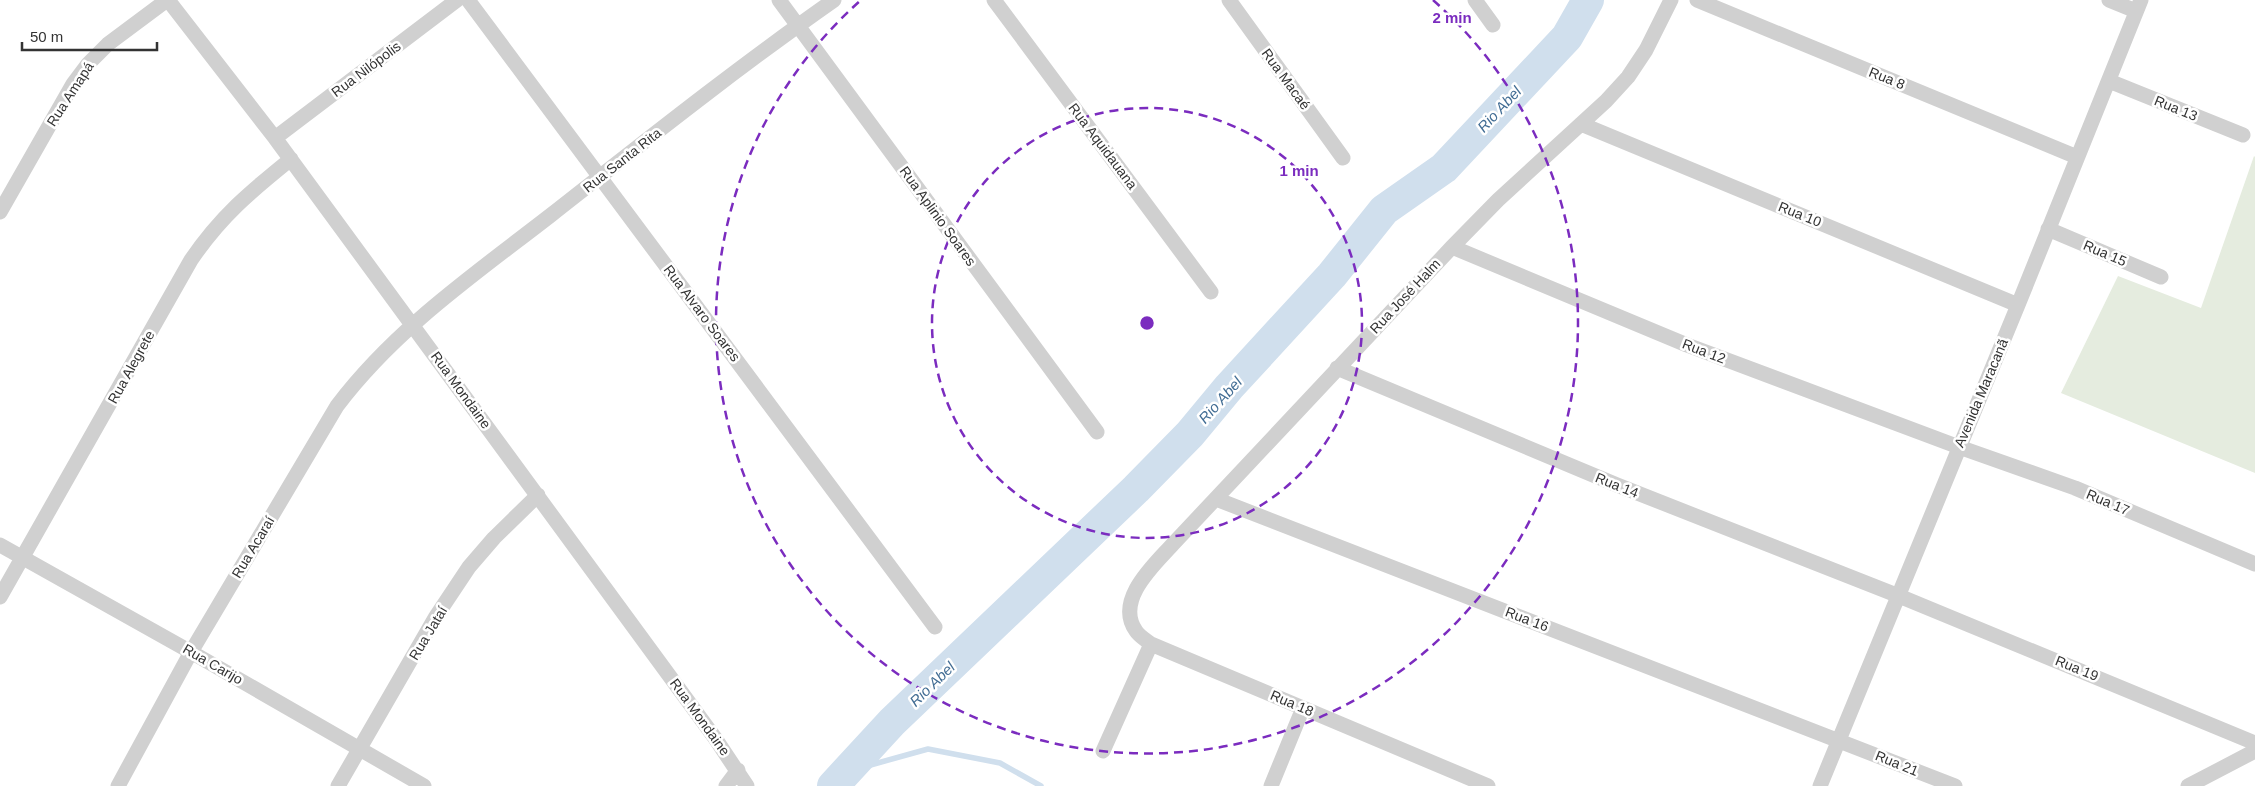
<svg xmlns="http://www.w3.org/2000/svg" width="2255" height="786" viewBox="0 0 2255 786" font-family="Helvetica,sans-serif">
  <rect width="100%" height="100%" fill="#fff"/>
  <path fill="#e5ecdf" d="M2254 156 2255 157V473L2061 393 2118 276 2201 308Z"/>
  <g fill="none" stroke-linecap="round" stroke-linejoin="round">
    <path stroke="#d0dfed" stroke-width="5.5" d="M843 786 867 766 928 749 1000 763 1041 786"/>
    <path stroke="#d0dfed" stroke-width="32" d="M833 786 892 722 1136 489 1190 434 1229 387 1332 275 1384 210 1444 168 1567 37 1588 0"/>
    <path stroke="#d0d0d0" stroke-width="15" d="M168 0 275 138 715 738 747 786
      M468 0 935 627
      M779 0 1097 432
      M994 0 1211 292
      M1229 0 1343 158
      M1475 0 1493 25
      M1697 0 2077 157
      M2109 0 2136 11
      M2109 81 2243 135
      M1581 124 2018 305
      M275 138 457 0
      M0 212 73 84 88 64 108 44 167 0
      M2048 229 2161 277
      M1452 247 1687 345 1959 447 2075 488 2255 564
      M1337 368 1617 485 1899 596 2255 743
      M1216 499 1955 786
      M0 545 191 652 424 786
      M0 597 191 260C221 216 250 192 291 159
      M1103 751 1151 644
      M118 786 191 652 337 406C395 329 475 274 551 215 644 142 737 68 834 0
      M338 786 435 618 469 567 494 538 538 495
      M726 786 738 770
      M1271 786 1303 708
      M1488 786 1151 644C1146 640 1139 636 1136 631 1114 600 1155 564 1173 544L1452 247 1498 200 1606 101 1628 77 1646 50 1671 0
      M1820 786 2018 305 2141 0
      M2188 786 2255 751"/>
  </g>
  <g fill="none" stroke="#7b2cbf" stroke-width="2.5" stroke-dasharray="9 6">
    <circle cx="1147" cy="323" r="215"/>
    <path d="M1433 0A431 431 0 1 1 861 0"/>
  </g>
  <g text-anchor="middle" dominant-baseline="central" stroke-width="5" stroke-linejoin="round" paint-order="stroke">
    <g font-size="14" fill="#333" stroke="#fff">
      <text transform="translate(366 69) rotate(-37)">Rua Nilópolis</text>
      <text transform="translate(1887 78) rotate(22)">Rua 8</text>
      <text transform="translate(1286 79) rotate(54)">Rua Macaé</text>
      <text transform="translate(70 94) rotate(-57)">Rua Amapá</text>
      <text transform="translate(2176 108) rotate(22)">Rua 13</text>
      <text transform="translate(1103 146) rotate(53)">Rua Aquidauana</text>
      <text transform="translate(622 160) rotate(-38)">Rua Santa Rita</text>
      <text transform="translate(1800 214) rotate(22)">Rua 10</text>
      <text transform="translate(938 216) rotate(54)">Rua Aplinio Soares</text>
      <text transform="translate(2105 253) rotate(23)">Rua 15</text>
      <text transform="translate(1405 296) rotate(-47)">Rua José Halm</text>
      <text transform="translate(702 313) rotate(53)">Rua Alvaro Soares</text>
      <text transform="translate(1704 351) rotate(21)">Rua 12</text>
      <text transform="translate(131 367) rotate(-61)">Rua Alegrete</text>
      <text transform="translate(461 390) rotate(54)">Rua Mondaine</text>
      <text transform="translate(1981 393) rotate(-67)">Avenida Maracanã</text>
      <text transform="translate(1617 485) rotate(22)">Rua 14</text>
      <text transform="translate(2108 502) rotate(23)">Rua 17</text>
      <text transform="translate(253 547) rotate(-59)">Rua Acaraí</text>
      <text transform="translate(1527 619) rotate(21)">Rua 16</text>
      <text transform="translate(428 633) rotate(-59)">Rua Jataí</text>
      <text transform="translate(213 664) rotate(30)">Rua Carijo</text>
      <text transform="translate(2077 668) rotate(22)">Rua 19</text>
      <text transform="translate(1292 703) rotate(23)">Rua 18</text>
      <text transform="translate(700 717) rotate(54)">Rua Mondaine</text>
      <text transform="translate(1897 763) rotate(22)">Rua 21</text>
    </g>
    <g font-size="15" font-style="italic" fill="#426d94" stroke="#fff">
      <text transform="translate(1499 109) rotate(-47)">Rio Abel</text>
      <text transform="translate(1220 400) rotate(-48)">Rio Abel</text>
      <text transform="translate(932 684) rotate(-44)">Rio Abel</text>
    </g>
  </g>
  <circle cx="1147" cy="323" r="8" fill="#7b2cbf" stroke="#fff" stroke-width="2.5"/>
  <g font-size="15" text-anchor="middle" font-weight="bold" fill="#7b2cbf" stroke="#fff" stroke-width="5" stroke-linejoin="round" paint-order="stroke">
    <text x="1452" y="23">2 min</text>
    <text x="1299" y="176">1 min</text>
  </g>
  <path d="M22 42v8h135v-8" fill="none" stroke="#333333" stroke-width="2.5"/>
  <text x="30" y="42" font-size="15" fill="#333333" stroke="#ffffff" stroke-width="4" paint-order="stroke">50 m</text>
</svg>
